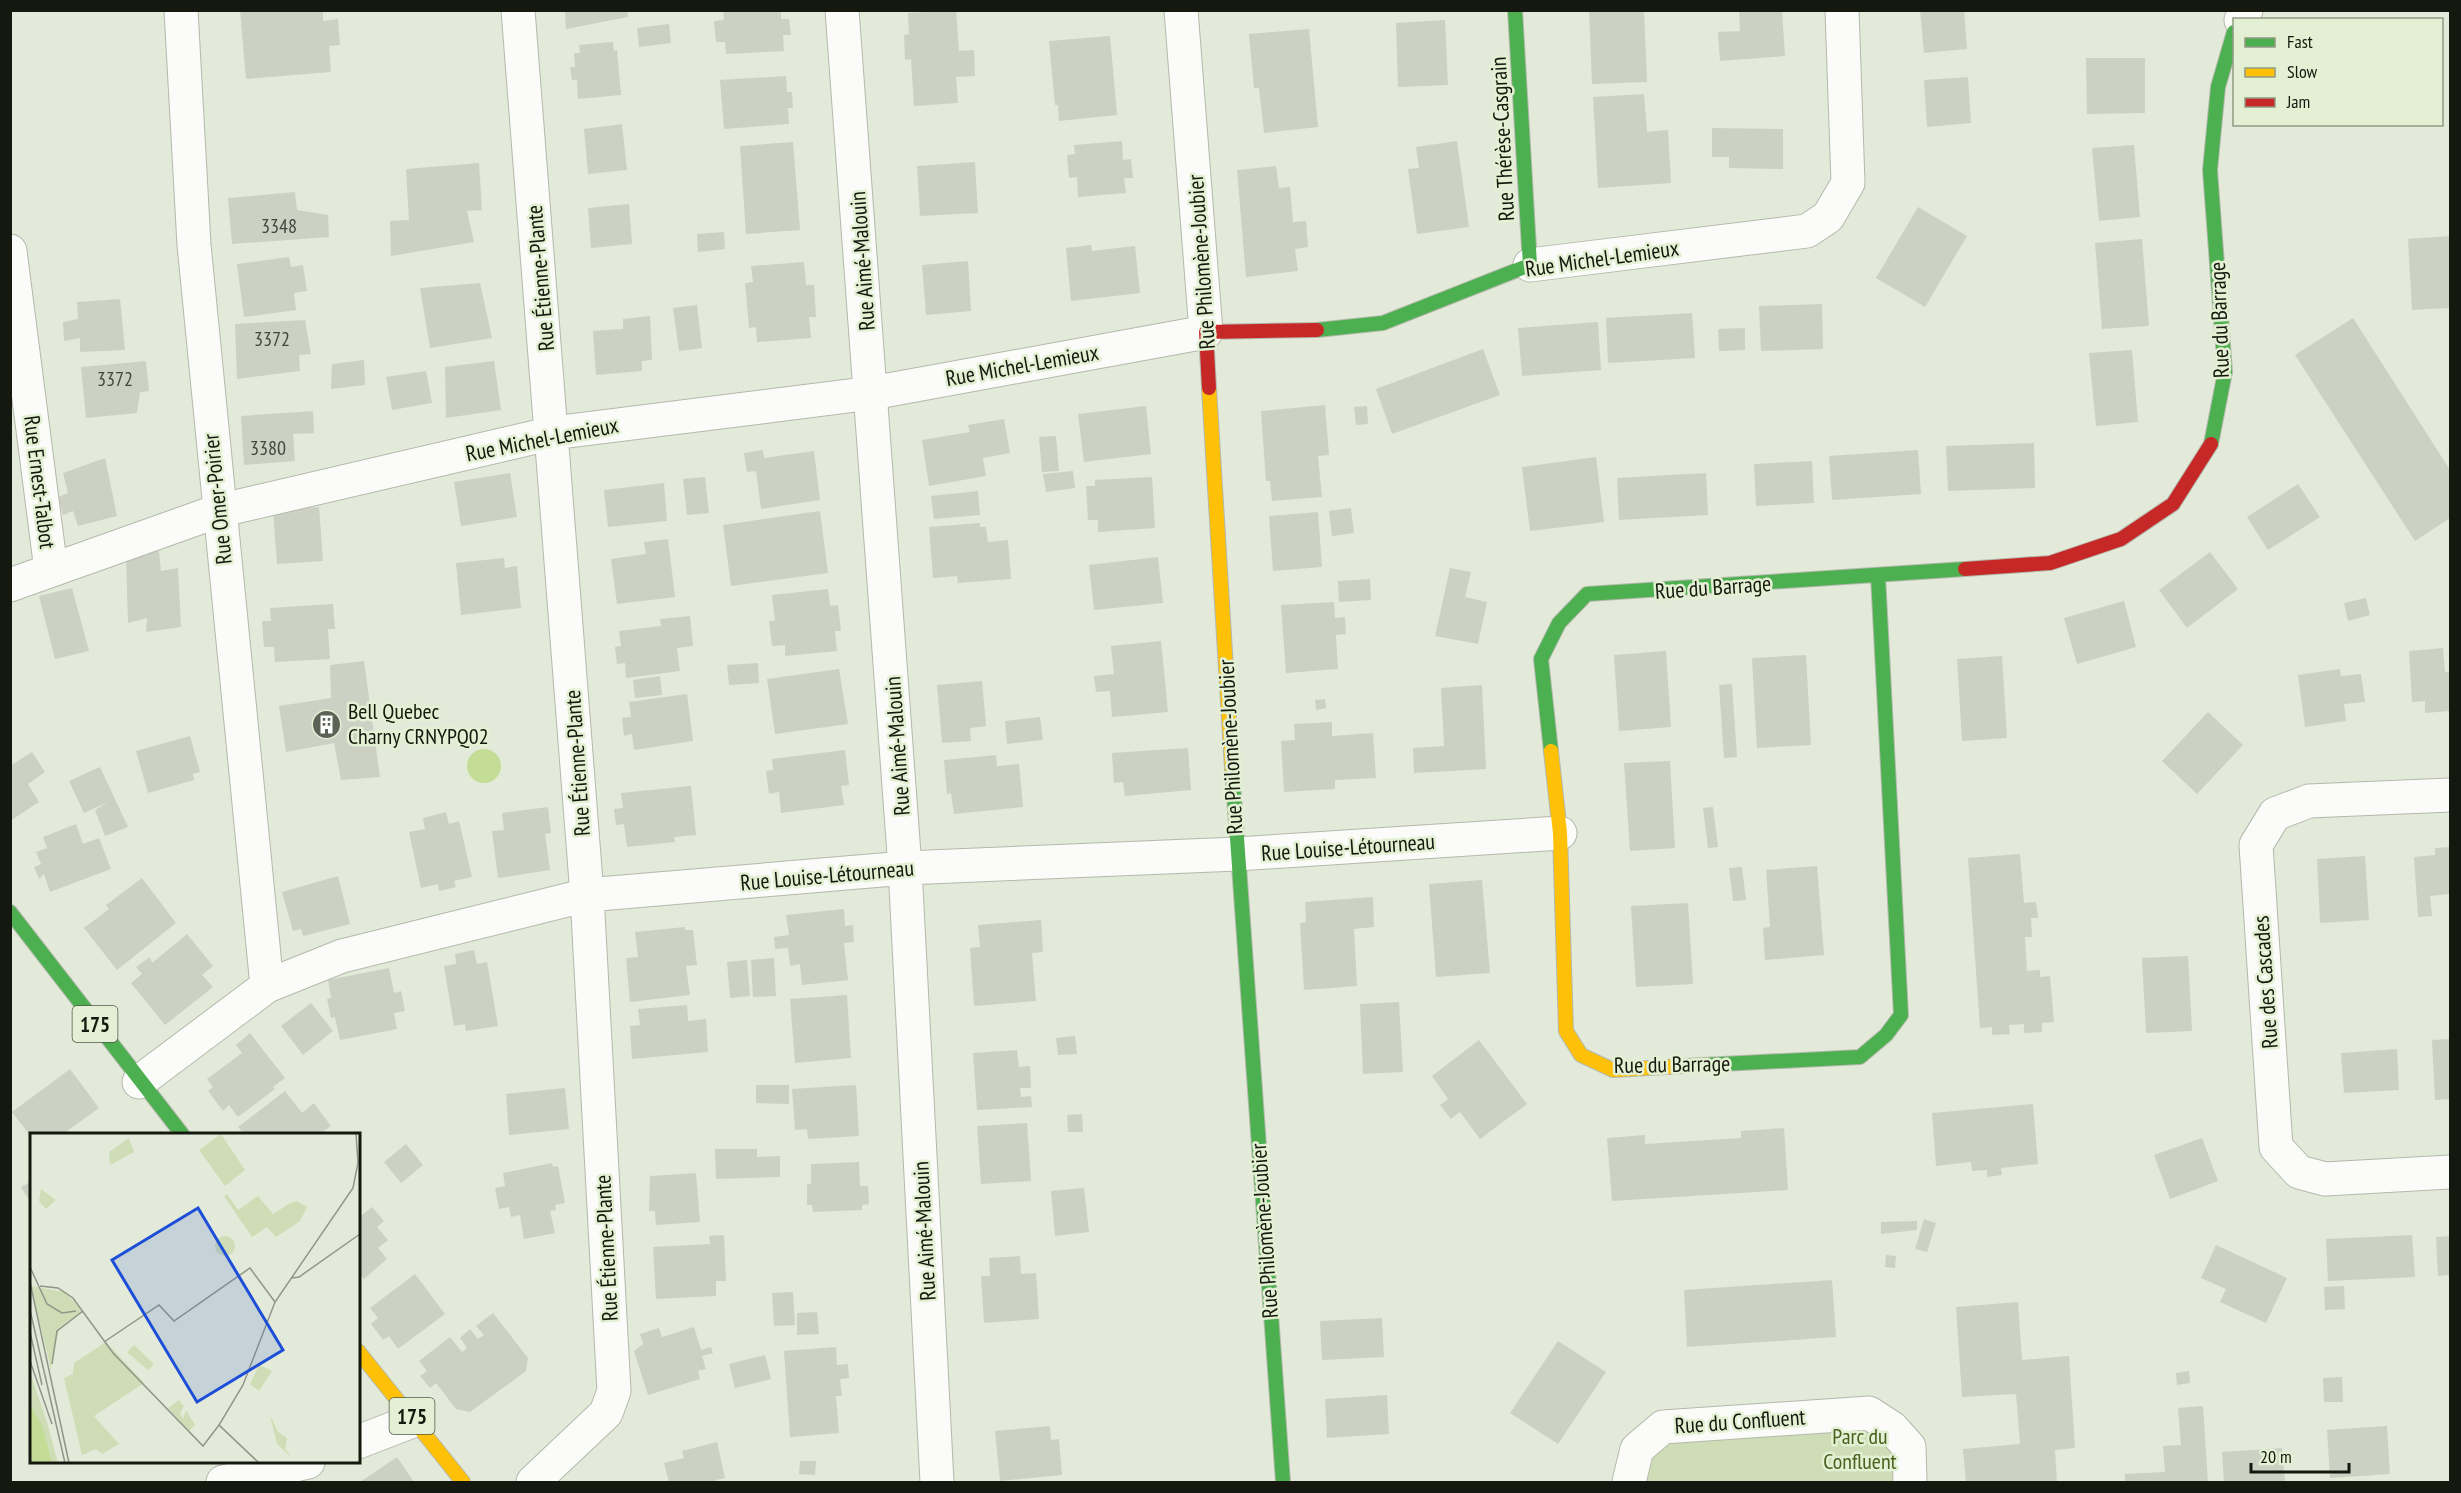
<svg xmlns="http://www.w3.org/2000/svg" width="2461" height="1493" viewBox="0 0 2461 1493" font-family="'PT Sans Narrow',sans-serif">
  <rect width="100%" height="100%" fill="#e3ead9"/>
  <path fill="#ceddb6" d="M1869 1413 1910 1482H1629L1663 1427Z"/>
  <path fill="#c3dd96" d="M467 766a17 17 0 1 1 34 0a17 17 0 1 1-34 0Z"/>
  <path fill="#ccd1c4" d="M240 10H323V21L338 19 340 45 329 46 331 72 246 79Z
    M565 10H627L628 17 566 29Z
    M723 10H781V19H789L791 35H783L784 51 726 54 725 42H716L714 21 724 20Z
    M956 10 959 51 974 50 975 76 956 77 958 103 914 106 911 59 905 60 904 35 909 34 908 13Z
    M1589 10H1644L1647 82 1592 84Z
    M1739 10H1782L1785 56 1720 61 1718 32 1740 31Z
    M1920 10H1964L1967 49 1924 53Z
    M1445 20 1448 85 1398 87 1396 23Z
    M669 24 671 43 639 47 637 28Z
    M1309 29 1318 127 1264 133 1259 88H1254L1249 34Z
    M1110 36 1117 115 1059 121 1058 105H1055L1049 41Z
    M613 42 614 51 617 50 621 95 578 99 577 80H572L570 67H575L574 53H580L579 45Z
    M2086 58H2145V113L2087 114Z
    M786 76 787 92H792L793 108H788L789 124 724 129 720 80Z
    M1968 77 1971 123 1927 127 1924 80Z
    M1644 94 1647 132 1668 130 1671 183 1598 188 1593 97Z
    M622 124 627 170 588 174 584 129Z
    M1712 128 1783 129V169L1729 168V157H1712Z
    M1122 141 1123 160 1131 159 1133 178H1124L1126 193 1078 197 1077 177 1069 178 1067 155 1075 154 1074 145Z
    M1457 141 1469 227 1417 234 1408 169 1419 168 1416 147Z
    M793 142 800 230 746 234 740 146Z
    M2134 145 2140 217 2099 221 2092 148Z
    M975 162 978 213 920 216 917 166Z
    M479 163 482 210 467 211 474 242 391 256 390 221 409 220 406 169Z
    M1276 166 1279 188 1290 187 1293 222 1306 221 1308 247 1295 249 1298 271 1246 277 1237 170Z
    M295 192 297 210 328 215 329 237 232 244 228 198Z
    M629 204 632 244 591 248 588 208Z
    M1918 207 1967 236 1925 307 1876 278Z
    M724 232 725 249 698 252 697 234Z
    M2450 236V308L2412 310 2408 239Z
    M2142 239 2149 326 2102 329 2095 243Z
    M1091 245 1092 251 1135 246 1140 293 1071 301 1066 248Z
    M289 257 291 267 303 265 307 291 294 293 296 310 244 317 237 264Z
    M968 261 971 311 926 315 922 265Z
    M804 262 806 285H814L816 317H809L811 338 757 342 756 327 749 328 745 283 753 282 751 266Z
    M480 283 492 338 430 348 420 288Z
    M120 299 125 350 80 352V338L64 341 63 322 78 319 77 302Z
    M1822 304 1823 349 1761 351 1759 306Z
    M697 305 702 348 679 351 673 308Z
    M1692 313 1695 358 1608 363 1606 318Z
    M650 316 652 360 642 361V371L596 375 593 331 623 329V319Z
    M2353 318 2450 470V518L2415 541 2295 355Z
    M305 320 311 354 299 355 300 371 237 379 235 324Z
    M1598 322 1601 370 1522 376 1518 328Z
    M1745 328V350L1719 351 1718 329Z
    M1483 349 1500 395 1392 434 1376 389Z
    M2132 350 2138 422 2096 426 2089 353Z
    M364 360 365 385 331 389 332 364Z
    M146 361 149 391 140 392 137 413 86 418 81 367Z
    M494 361 501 410 446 418 445 367Z
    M426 371 432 403 392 410 386 377Z
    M1325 405 1329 455 1318 456 1322 497 1272 501 1270 481H1266L1261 411Z
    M1146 406 1151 454 1084 462 1078 414Z
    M1367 406 1368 424 1356 425 1354 407Z
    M313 411 314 433 293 434 295 461 244 465 241 416Z
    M1004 419 1010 453 983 458 986 476 929 486 922 440 970 432 968 425Z
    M1056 436 1059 471 1042 472 1039 437Z
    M2034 443 2035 488 1948 491 1946 446Z
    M763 450 764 458 814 451 820 500 761 509 756 471 747 472 744 453Z
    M1918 450 1921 494 1832 500 1829 456Z
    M1596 457 1604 522 1530 531 1522 467Z
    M105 458 117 516 78 526 73 511 63 515 58 497 68 493 63 473Z
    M1812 461 1814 503 1756 506 1754 464Z
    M1073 471 1075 488 1046 492 1043 474Z
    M510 473 517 517 461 526 454 482Z
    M1706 473 1708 515 1619 520 1617 478Z
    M705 477 709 513 687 515 683 479Z
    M1152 477 1155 528 1098 532V520H1088L1086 486H1095V480Z
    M664 483 667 521 608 527 604 490Z
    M2298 484 2320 517 2268 550 2247 517Z
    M978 491 980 515 934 519 931 496Z
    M319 507 323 561 277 564 273 511Z
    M1351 508 1354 533 1332 536 1329 511Z
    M820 511 828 573 731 586 723 525Z
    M1318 512 1322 567 1273 571 1269 516Z
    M980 523V527H986L988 542 1008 540 1011 579 958 583 957 576 933 578 929 527Z
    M668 539 675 597 617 604 611 559 646 554 644 542Z
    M159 551 161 571 178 568 181 627 146 632 147 618 128 623 126 558Z
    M2210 552 2238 589 2187 628 2159 590Z
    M1158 557 1163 603 1094 610 1089 565Z
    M504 558 505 568 517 566 521 608 461 615 456 563Z
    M1450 568 1471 572 1465 597 1487 602 1478 644 1435 636Z
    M1370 579 1371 600 1339 602 1338 581Z
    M72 588 89 651 55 659 39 596Z
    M828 589 830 606 838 605 841 631H835L837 651 785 656V645L772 646 769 621H775L772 595Z
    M2366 598 2370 615 2348 621 2344 603Z
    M2124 601 2136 647 2077 664 2064 618Z
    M1334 602 1335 618 1345 617 1346 634 1336 635 1338 669 1286 673 1281 605Z
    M333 604 335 629H328L330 659 275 662 274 647H264L262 621H271L270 608Z
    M690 616 693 646 677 648 680 671 626 678 625 663 617 664 615 647 621 646 619 631 661 626 660 619Z
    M1161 641 1168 712 1112 717 1110 691 1096 692 1094 676 1114 674 1111 646Z
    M2443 648 2445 672H2450V711L2425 713V701L2412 702 2409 651Z
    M1666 651 1671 727 1619 731 1614 655Z
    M1806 655 1811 745 1757 748 1752 658Z
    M2002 656 2007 738 1962 741 1957 659Z
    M364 661 380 777 341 780 334 743 286 752 279 706 331 698 330 665Z
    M758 663 759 683 729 685 727 665Z
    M839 669 848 724 775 734 767 679Z
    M2340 669 2341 676 2361 674 2365 702 2344 704 2346 721 2305 727 2298 675Z
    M660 676 662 695 635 698 633 680Z
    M982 681 986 726 970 728 971 741 942 743 937 685Z
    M1732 684 1737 757 1724 758 1719 685Z
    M1482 685 1486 769 1414 773 1413 748 1444 746 1441 688Z
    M687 694 693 741 634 750 632 734 624 736 622 718 631 717 629 702Z
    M1325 699 1326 708 1316 710 1315 700Z
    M2208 712 2243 745 2197 794 2162 761Z
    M1040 717 1043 740 1007 744 1005 721Z
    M1332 722V736L1373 733 1376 778 1335 780V789L1284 792 1281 741 1295 740 1294 724Z
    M190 736 200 772 193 774 194 780 148 793 136 751Z
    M1188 748 1191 790 1125 796 1123 782 1114 783 1112 753Z
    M845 750 849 785 841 786 844 805 781 813 779 792 769 794 766 771 773 770 772 759Z
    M32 752 45 772 28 784 39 802 10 821V766Z
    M996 755 997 766 1019 764 1023 807 954 814 951 793 947 794 944 760Z
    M1670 761 1675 848 1630 851 1624 763Z
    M100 767 128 827 105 836 95 810 108 802 84 813 69 781Z
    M691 786 696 835 674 837 675 842 627 847 624 824 616 825 614 809 623 808 621 793Z
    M548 807 551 833 545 834 550 870 498 878 492 831 504 830 502 813Z
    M1713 807 1718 847 1708 848 1703 808Z
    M446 812 449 824 459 821 472 877 454 881 456 887 439 891 438 884 421 888 409 832 425 829 423 818Z
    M76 824 83 844 99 838 111 869 50 892 44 874 39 879 34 867 41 864 36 852 47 848 43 837Z
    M2450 847V894L2430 896 2432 916 2418 917 2414 857 2435 855V848Z
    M2020 854 2024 903 2036 902 2038 918H2031L2032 937H2025L2027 971 2040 970V977L2050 976 2054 1022 2042 1023V1032L2024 1033V1024L2009 1025 2010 1034 1992 1035V1027L1980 1028 1968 858Z
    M2365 856 2369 920 2320 923 2317 859Z
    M1817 866 1824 955 1765 960 1763 928 1770 927 1766 870Z
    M1742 867 1746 900 1733 901 1729 868Z
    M338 876 350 924 303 936 301 929 293 931 282 892Z
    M142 878 176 923 117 970 84 928 109 909 106 905Z
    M1482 880 1490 973 1436 977 1429 884Z
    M1373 897 1374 927 1354 929 1357 986 1304 990 1300 923 1306 922 1305 902Z
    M1688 903 1693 984 1636 987 1631 906Z
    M844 909 845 926 853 925 854 942 844 943 848 980 802 985 800 964 790 966 788 948 775 949 774 937 789 935 786 915Z
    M1041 920 1043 952 1032 953 1036 1001 974 1006 970 948 980 947 978 925Z
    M685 927V930H693L697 965 686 966 690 995 630 1002 626 958 638 957 635 932Z
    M187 934 213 966 202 975 213 987 165 1025 131 983 142 974 136 967 150 957 152 963Z
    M474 950 477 964 487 962 498 1026 466 1031 465 1024 454 1026 444 966 456 964 455 954Z
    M2188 956 2192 1031 2146 1033 2142 958Z
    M774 958 776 996 753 997 751 960Z
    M747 960 750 996 730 998 727 962Z
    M389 968 394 993 401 991 405 1011 394 1013 397 1029 340 1040 335 1017 331 1018 327 999 331 998 328 980Z
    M847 995 851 1058 795 1063 790 999Z
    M1399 1002 1403 1072 1363 1074 1360 1004Z
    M311 1003 333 1031 303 1055 281 1026Z
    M687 1005 688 1021 706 1019 708 1052 632 1059 630 1026 640 1025 638 1009Z
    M250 1033 285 1078 273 1087 275 1089 238 1117 229 1105 223 1111 208 1091 213 1087 207 1079 242 1053 236 1045Z
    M1075 1036 1077 1054 1058 1055 1056 1038Z
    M2450 1039V1099L2435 1100 2432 1040Z
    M1479 1040 1527 1104 1480 1139 1460 1112 1451 1119 1440 1105 1448 1099 1432 1076Z
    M2397 1049 2399 1090 2344 1093 2341 1053Z
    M1017 1050 1019 1067 1030 1066 1031 1088H1020L1021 1097 1031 1096 1032 1107 977 1110 973 1053Z
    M70 1069 99 1108 63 1134H32V1138L12 1112Z
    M756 1085H789V1104L756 1103Z
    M856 1085 859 1136 808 1139 807 1129 795 1130 792 1089Z
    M565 1088 569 1129 509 1135 506 1094Z
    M285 1091 302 1113 314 1103 331 1126 320 1134H244L238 1127Z
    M2033 1104 2038 1164 2001 1168 2002 1175 1987 1177V1170L1972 1171 1971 1162 1936 1166 1932 1113Z
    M1082 1114 1083 1132H1068L1067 1115Z
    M1027 1123 1031 1181 981 1184 977 1126Z
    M1784 1128 1788 1190 1612 1201 1607 1138 1645 1135V1144L1741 1138V1131Z
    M2202 1138 2218 1181 2170 1199 2154 1155Z
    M406 1144 423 1165 401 1183 384 1162Z
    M715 1149H757V1157L780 1156V1177L716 1179Z
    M859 1162 860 1186H868L869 1204 862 1205V1210L813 1212 812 1205H807V1184H811V1164Z
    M552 1163 553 1167 558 1166 565 1203 555 1205 556 1210 550 1211 555 1233 524 1239 520 1215 511 1217 509 1207 499 1209 495 1188 505 1186 503 1173Z
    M696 1173 700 1222 656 1225 655 1211H649L650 1176Z
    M32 1181V1205L21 1187Z
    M1084 1188 1089 1232 1055 1236 1051 1191Z
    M372 1207 384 1221 377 1227 388 1240 378 1248 387 1259 364 1279 358 1272V1218Z
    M1924 1219 1936 1223 1927 1252 1915 1249Z
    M1917 1221V1230L1881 1234V1222Z
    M724 1235 726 1281H716V1296L656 1299 653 1247 710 1244 709 1236Z
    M2412 1235 2415 1277 2328 1281 2326 1239Z
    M2450 1236V1275L2438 1276 2436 1237Z
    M2216 1245 2287 1278 2266 1323 2220 1302 2226 1289 2201 1278Z
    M1886 1255 1896 1256 1895 1268 1885 1267Z
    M1020 1256 1021 1274 1036 1273 1039 1319 984 1323 981 1276H990L989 1258Z
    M415 1274 445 1314 398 1349 389 1336 383 1340 371 1324 378 1318 370 1308Z
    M1832 1280 1836 1337 1687 1347 1684 1290Z
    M2344 1286 2345 1309 2325 1310 2324 1287Z
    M793 1292 795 1325 774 1326 772 1293Z
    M2018 1302 2022 1360 2069 1356 2075 1448 2055 1450 2057 1482H1966L1963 1449 2020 1444 2016 1394 1962 1397 1956 1307Z
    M817 1312 819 1334 797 1335V1313Z
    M493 1313 528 1358 526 1371 470 1412 456 1409 436 1383 430 1388 420 1376 427 1371 419 1361 450 1337 462 1352 467 1348 460 1338 470 1329 478 1339 484 1335 476 1326Z
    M1382 1318 1384 1357 1322 1360 1320 1321Z
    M694 1327 701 1350 711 1347 713 1353 702 1356 706 1369 698 1371 700 1379 648 1395 634 1351 643 1344 640 1334 659 1328 662 1337Z
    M1558 1341 1606 1372 1558 1444 1510 1413Z
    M836 1347 837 1365 848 1364 849 1378 840 1379 842 1396H836L839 1433 790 1437 784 1351Z
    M765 1355 771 1379 735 1388 729 1364Z
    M2189 1371 2190 1383 2177 1385 2176 1373Z
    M2342 1377 2343 1402H2324L2323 1378Z
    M1387 1395 1389 1434 1327 1438 1325 1399Z
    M2203 1406 2208 1482H2125V1474L2165 1472 2163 1446 2181 1445 2178 1408Z
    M1050 1426 1051 1440 1059 1439 1062 1475 1000 1481 995 1431Z
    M2387 1426 2390 1474 2330 1478 2327 1430Z
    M717 1442 725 1478 716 1480 717 1482H669L664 1463 684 1458 682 1451Z
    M2282 1448 2285 1482H2224L2222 1452Z
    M397 1457 414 1482H360Z
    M800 1461H816L815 1475 799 1474Z"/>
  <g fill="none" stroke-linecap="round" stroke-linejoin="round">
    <defs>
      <path id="street" d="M181 10 194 245 267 986
        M518 10 587 895 614 1391 606 1413 533 1482
        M842 10 905 868 937 1482
        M2241 20 2246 10
        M10 251 51 570
        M1530 265 1807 231 1828 217 1848 183 1842 10
        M10 585 218 511 553 433 872 393 1206 332 1181 10
        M2450 795 2309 801 2275 814 2256 845 2276 1147 2299 1172 2325 1179 2450 1172
        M139 1082 267 986 342 956 587 895 905 868 1237 854 1560 833
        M358 1442 415 1420
        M223 1482 308 1462
        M1629 1482 1637 1449 1663 1427 1869 1413 1892 1428 1909 1447 1910 1482"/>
      <path id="fast" d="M1317 330 1383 323 1530 265 1515 10
        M2211 444 2225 372 2210 170 2218 87 2234 32
        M1551 751 1541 659 1559 623 1587 594 1965 569
        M1232 768 1283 1482
        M10 912 182 1134
        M1684 1066 1860 1057 1886 1035 1901 1015 1878 576"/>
      <path id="slow" d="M1209 388 1232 768
        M1551 751 1560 833 1566 1031 1581 1055 1613 1070 1684 1066
        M358 1351 463 1482"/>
      <path id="jam" d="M1209 388 1206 332 1317 330
        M1965 569 2050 563 2121 539 2173 504 2211 444"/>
    </defs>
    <use href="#street" stroke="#b4b9ac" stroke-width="35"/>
    <use href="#fast" stroke="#b4b9ac" stroke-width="16"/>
    <use href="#slow" stroke="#b4b9ac" stroke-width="16"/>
    <use href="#jam" stroke="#b4b9ac" stroke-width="16"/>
    <use href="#street" stroke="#fbfcf9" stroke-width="33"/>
    <use href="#fast" stroke="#4caf50" stroke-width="14"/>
    <use href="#slow" stroke="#ffc107" stroke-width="14"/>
    <use href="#jam" stroke="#c62828" stroke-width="14"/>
  </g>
  <defs>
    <symbol id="building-disc" viewBox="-11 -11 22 22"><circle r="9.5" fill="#5c6255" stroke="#e4f0d3"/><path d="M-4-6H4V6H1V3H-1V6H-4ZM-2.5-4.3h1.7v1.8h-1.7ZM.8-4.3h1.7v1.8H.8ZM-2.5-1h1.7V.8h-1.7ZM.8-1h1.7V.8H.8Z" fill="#fff"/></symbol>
  </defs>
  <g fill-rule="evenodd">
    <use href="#building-disc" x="310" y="708" width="33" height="33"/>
  </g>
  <g text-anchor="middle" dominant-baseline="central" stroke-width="5" stroke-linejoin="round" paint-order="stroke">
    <g font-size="20" fill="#43473c">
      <text x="279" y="226">3348</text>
      <text x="272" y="339">3372</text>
      <text x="115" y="379">3372</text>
      <text x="268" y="448">3380</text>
    </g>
    <g fill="#e4f0d3" stroke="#525949" stroke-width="1.5">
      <rect x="72.5" y="1006" width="45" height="36" rx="4.5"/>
      <rect x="389.5" y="1398" width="45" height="36" rx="4.5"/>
    </g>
    <g font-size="21" font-weight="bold" fill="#14180e">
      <text x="95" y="1024">175</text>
      <text x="412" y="1416">175</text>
    </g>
    <g font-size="22" fill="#14180e" stroke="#e4f0d3">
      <text transform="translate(1502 139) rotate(-93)">Rue Thérèse-Casgrain</text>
      <text transform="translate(1602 258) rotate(-8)">Rue Michel-Lemieux</text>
      <text transform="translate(862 261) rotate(-94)">Rue Aimé-Malouin</text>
      <text transform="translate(1201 262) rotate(-94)">Rue Philomène-Joubier</text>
      <text transform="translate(540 278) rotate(-95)">Rue Étienne-Plante</text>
      <text transform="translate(2219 320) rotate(-92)">Rue du Barrage</text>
      <text transform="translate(1022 365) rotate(-10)">Rue Michel-Lemieux</text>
      <text transform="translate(542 439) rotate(-11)">Rue Michel-Lemieux</text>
      <text transform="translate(40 482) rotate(83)">Rue Ernest-Talbot</text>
      <text transform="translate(217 499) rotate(-96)">Rue Omer-Poirier</text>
      <text transform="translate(1713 587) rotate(-4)">Rue du Barrage</text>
      <text transform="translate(897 746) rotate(-94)">Rue Aimé-Malouin</text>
      <text transform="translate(1230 747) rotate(-93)">Rue Philomène-Joubier</text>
      <text transform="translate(577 763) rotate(-94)">Rue Étienne-Plante</text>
      <text transform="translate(1348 847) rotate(-4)">Rue Louise-Létourneau</text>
      <text transform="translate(827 875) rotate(-5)">Rue Louise-Létourneau</text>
      <text transform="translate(2265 982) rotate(-94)">Rue des Cascades</text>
      <text transform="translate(1672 1064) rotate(-1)">Rue du Barrage</text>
      <text transform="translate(924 1231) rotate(-93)">Rue Aimé-Malouin</text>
      <text transform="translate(1264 1231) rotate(-94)">Rue Philomène-Joubier</text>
      <text transform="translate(606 1248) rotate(-93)">Rue Étienne-Plante</text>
      <text transform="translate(1740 1421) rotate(-4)">Rue du Confluent</text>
    </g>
    <g font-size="22" fill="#14180e" stroke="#e4f0d3" text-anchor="start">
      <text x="348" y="711">Bell Quebec<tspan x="348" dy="25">Charny CRNYPQ02</tspan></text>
    </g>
    <g font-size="22" fill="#4a601e" stroke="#e4f0d3">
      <text x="1860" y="1436">Parc du<tspan x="1860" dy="25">Confluent</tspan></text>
    </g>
  </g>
  <g transform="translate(30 1133)">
    <rect width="330" height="330" fill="#e3ead9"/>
    <path d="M191 1 215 37 195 53 169 17ZM99 5 104 19 80 32 79 19ZM11 56 26 67 16 76 9 68ZM197 61 208 77 228 63 243 81 260 70 267 68 277 74 270 88 246 104 237 94 222 104 194 63ZM185 113a10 10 0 1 1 20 0a10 10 0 1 1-20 0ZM1 153 35 159 53 178 29 195 21 236ZM76 209 114 250 64 283 89 311 72 321 66 316 52 322 34 245 43 241 44 230ZM104 212 124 231 118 237 97 219ZM229 232 242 238 229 258 220 251ZM0 239 17 289 28 330H0ZM149 267 154 273 150 280 153 286 156 277 165 292 159 298 138 275ZM240 282 248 299 257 305 255 316 262 325 247 311Z" fill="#ceddb6"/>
    <path d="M0 272 12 292 22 330H0Z" fill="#c3dd96"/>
    <path fill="none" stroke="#909688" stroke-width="1.5" d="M0 134 17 171 32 180 46 178M262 145 269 144 330 101M0 149 39 330M10 153 28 155 43 165 83 220 173 313 189 292M0 177 35 330M0 199 12 252M74 209 129 172 144 188 220 135 245 169M0 228 22 291M22 231 27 198 53 178M229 330 189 292 213 252 245 169 323 55 328 30 326 0"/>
    <path fill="#1d4ed8" fill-opacity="0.15" stroke="#1d4ed8" stroke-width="3" d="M168 75 253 217 167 269 82 127Z"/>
    <rect width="330" height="330" fill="none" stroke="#14180e" stroke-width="3"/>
  </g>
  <rect width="2461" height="1493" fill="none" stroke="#14180e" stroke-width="24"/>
  <rect x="2233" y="18" width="210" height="108" fill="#e4f0d3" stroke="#919a84" stroke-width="1.5"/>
  <rect x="2245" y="38" width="30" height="9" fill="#4caf50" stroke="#919a84" stroke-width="1.5"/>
  <text x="2287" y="48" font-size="18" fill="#14180e">Fast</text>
  <rect x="2245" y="68" width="30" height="9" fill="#ffc107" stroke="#919a84" stroke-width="1.5"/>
  <text x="2287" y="78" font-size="18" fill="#14180e">Slow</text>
  <rect x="2245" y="98" width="30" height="9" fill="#c62828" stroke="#919a84" stroke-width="1.5"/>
  <text x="2287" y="108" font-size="18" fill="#14180e">Jam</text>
  <path d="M2251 1463v9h98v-9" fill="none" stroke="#14180e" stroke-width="3"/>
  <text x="2260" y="1463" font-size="18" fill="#14180e" stroke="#e4f0d3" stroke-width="4.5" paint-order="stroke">20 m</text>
</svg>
